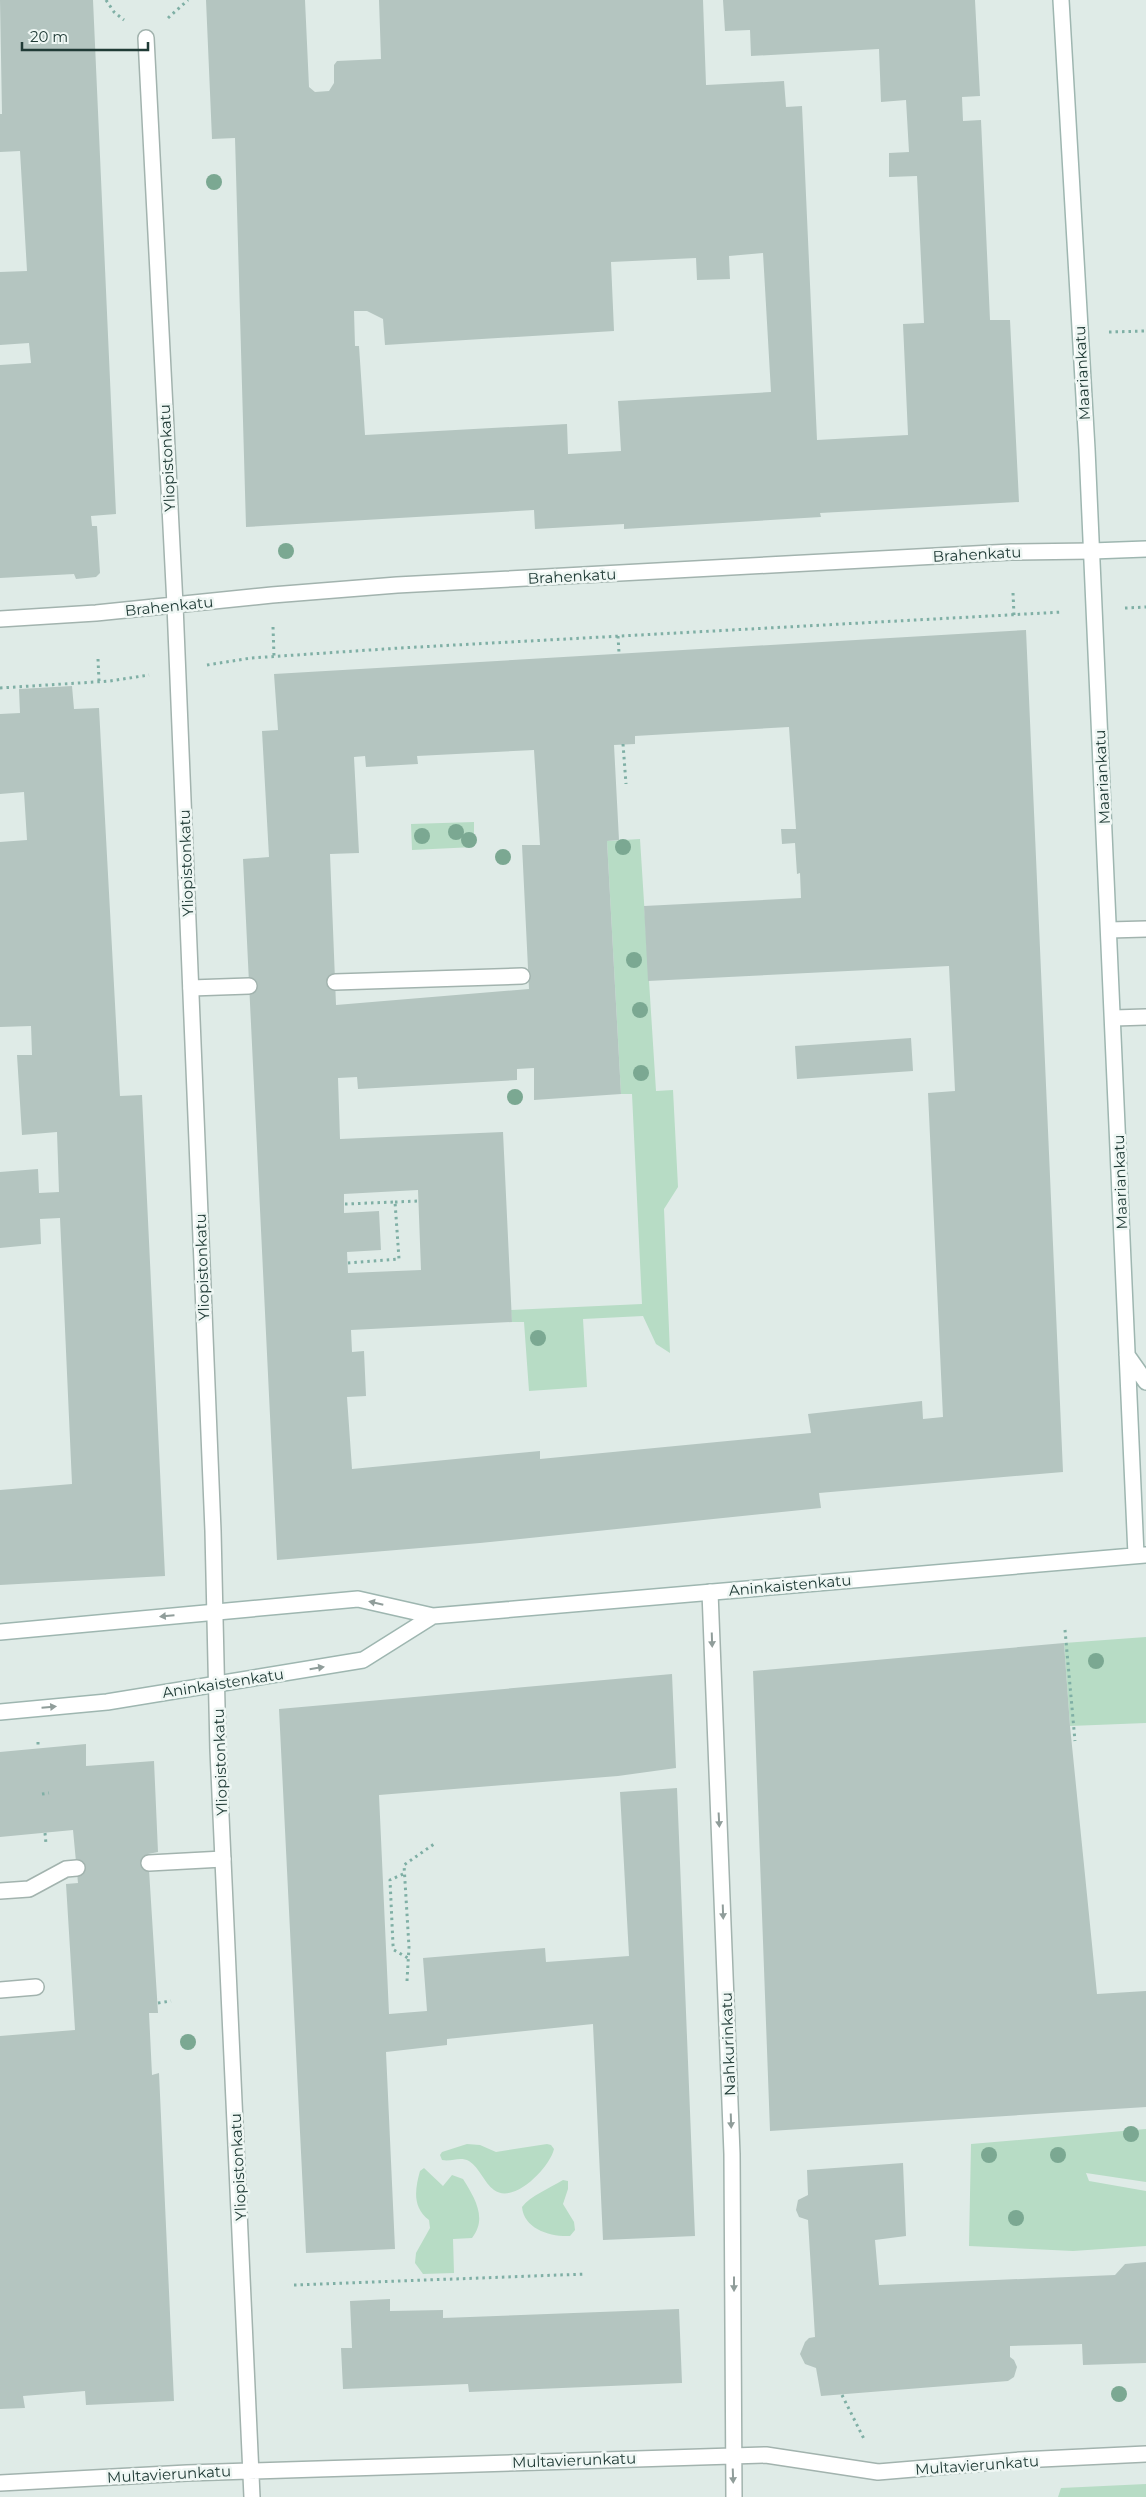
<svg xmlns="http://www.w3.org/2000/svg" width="1146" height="2497" viewBox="0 0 1146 2497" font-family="Montserrat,sans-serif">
  <rect width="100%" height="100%" fill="#dfebe7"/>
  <path fill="#b7dcc5" d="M474 822V847L412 850 411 824Z
    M640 839 656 1091 673 1090 678 1187 664 1209 670 1353 656 1344 643 1316 583 1319 587 1387 529 1391 524 1322H512L511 1310 642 1304 632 1094H621L607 841Z
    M1146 1637V1723L1070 1726 1064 1643Z
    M1146 2129V2182L1086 2173 1089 2181 1146 2191V2246L1073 2251 969 2246 971 2144Z
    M467 2144 480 2145 496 2152 547 2144 551 2145 554 2149C550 2167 514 2205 494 2190 484 2183 480 2168 469 2161 460 2156 452 2162 442 2160L440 2155 442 2152Z
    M424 2168 443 2186 452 2175 463 2179C474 2197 488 2218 472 2238L453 2239 454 2273 423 2274 415 2263 416 2253 430 2228 429 2220C412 2207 415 2189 420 2171Z
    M563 2180 568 2181V2189L563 2204 574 2222 575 2230 570 2236C550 2237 524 2229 522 2207 530 2196 550 2188 563 2180Z
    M1146 2484V2497H1058L1061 2488Z"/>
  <path fill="#b4c5c0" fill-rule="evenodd" d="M0 0H93L116 514 91 516 92 526H97L100 573 96 577 76 579 74 574 0 578V365L31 363 29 343 0 345V272L27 271 20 151 0 152V114H2Z
    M206 0H305L309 87 315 92 329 91 334 83V65L337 61 381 59 379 0H703L706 85 784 81 786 107 802 106 817 440 908 435 903 324 924 323 917 176 889 177V153L909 152 906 100 881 102 879 49 751 56 750 30 725 31 723 0H975L980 96 962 97 963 121 981 120 990 320H1010L1019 502 820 513 821 517 624 529V524L535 529 534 510 246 527 235 138 212 139ZM763 253 771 392 618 401 621 451 568 454 567 424 365 435 359 346H355L354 311H367L383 319 385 345 614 331 611 262 696 258 697 280 730 279 729 256Z
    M1026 630 1063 1472 819 1493 821 1508 480 1543 277 1560 243 859 269 857 262 731 278 730 274 674ZM789 727 796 829H781L782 844 795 843 797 874 800 873 801 898 644 906 648 981 949 966 955 1091 928 1093 943 1417 923 1419 922 1401 808 1414 811 1433 540 1459V1451L352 1469 347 1397 366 1396 364 1351 352 1352 351 1330 512 1322 503 1132 340 1139 338 1078 357 1077 358 1089 517 1080V1069L534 1068V1100L621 1094 607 841 619 840 614 745 635 744V736ZM534 750 540 845H522L529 989 336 1005 330 854 359 853 354 757 365 756 366 767 418 764 417 756ZM418 1190 421 1270 348 1273 347 1252 381 1250 379 1211 344 1213V1194Z
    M72 686 74 709 99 708 120 1096 142 1095 165 1576 0 1585V1490L72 1484 60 1218 40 1219 41 1244 0 1248V1172L38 1169 39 1193 59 1192 57 1132 22 1135 17 1055H32L31 1026 0 1027V842L27 840 24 792 0 794V714L20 713 19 689Z
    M911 1038 913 1071 797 1079 795 1046Z
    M1064 1643 1070 1726 1097 1994 1146 1991V2107L770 2131 753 1671Z
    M672 1674 676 1768 618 1776 379 1795 389 2014 427 2011 423 1958 545 1948 546 1962 629 1956 620 1792 677 1788 695 2236 603 2240 593 2024 447 2039V2045L386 2052 395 2249 306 2253 279 1709Z
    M86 1744V1766L154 1761 158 1852 148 1854 158 2013H149L152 2075 159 2073 174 2401 86 2405 85 2391 23 2396 25 2408 0 2409V2036L75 2030 66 1884 78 1883 73 1830 0 1837V1752Z
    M903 2163 906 2236 875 2240 879 2285 1115 2275 1125 2264 1146 2262V2363L1083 2365 1082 2344 1010 2346V2357L1014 2360 1017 2367 1014 2377 1008 2381 821 2396 816 2368 805 2364 800 2354 805 2342 809 2338 815 2337 808 2220 799 2217 796 2210 798 2200 808 2195 807 2170Z
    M390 2299V2311L443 2310V2318L679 2309 682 2383 469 2392 468 2384 343 2389 341 2348H352L350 2301Z"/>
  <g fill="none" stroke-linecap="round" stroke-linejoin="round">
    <defs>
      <path id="lane" d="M1109 930 1146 929
        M335 982 522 976
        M191 988 249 986
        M1114 1018 1146 1017
        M149 1863 223 1859
        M0 1891 29 1889 66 1869 77 1868
        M0 1990 36 1987"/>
      <path id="street" d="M146 38 175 605 213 1531 218 1750 252 2497
        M0 619 96 613 272 595 397 585 1011 552 1092 551
        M710 1592 732 2154 734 2497
        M0 2483 187 2473 766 2455 878 2472 1020 2460 1146 2454"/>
      <path id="secondary" d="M1061 0 1087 449 1136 1555
        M1092 551 1146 549
        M1127 1355 1146 1382
        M0 1632 358 1599 433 1616 1145 1555
        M0 1712 107 1702 363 1660 433 1616"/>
    </defs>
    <use href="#lane" stroke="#a2b3ae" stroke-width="18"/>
    <use href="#street" stroke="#a2b3ae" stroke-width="18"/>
    <use href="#secondary" stroke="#9eb6b0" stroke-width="18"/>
    <path stroke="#7fafa5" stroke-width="3" stroke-dasharray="2.5 4" stroke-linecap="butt" d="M106 0 114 12 124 20
      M168 18 188 0
      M1109 332 1146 331
      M1013 593 1014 615
      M1125 608 1146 607
      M273 627 274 656
      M618 636 619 653
      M98 659 99 681
      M207 665 251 658 400 648 1063 612
      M0 688 110 681 149 675
      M623 744 626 784
      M395 1202 418 1201
      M345 1204 395 1202 399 1259 348 1263
      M1065 1630 1075 1741
      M38 1742V1748
      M42 1794 49 1793
      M45 1833 46 1844
      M403 1874 390 1880 393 1945 394 1950 408 1958
      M407 1981 409 1947 404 1865 434 1844
      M158 2003 171 2001
      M294 2285 586 2274
      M842 2395 864 2439"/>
    <use href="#lane" stroke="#fff" stroke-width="15"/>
    <use href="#street" stroke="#fff" stroke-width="15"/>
    <use href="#secondary" stroke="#fff" stroke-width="15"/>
  </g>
  <g fill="#7ba892">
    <circle cx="214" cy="182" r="8"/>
    <circle cx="286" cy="551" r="8"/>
    <circle cx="456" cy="832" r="8"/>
    <circle cx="422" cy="836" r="8"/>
    <circle cx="469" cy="840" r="8"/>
    <circle cx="623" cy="847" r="8"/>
    <circle cx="503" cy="857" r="8"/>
    <circle cx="634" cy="960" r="8"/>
    <circle cx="640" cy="1010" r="8"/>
    <circle cx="641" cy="1073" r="8"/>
    <circle cx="515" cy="1097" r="8"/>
    <circle cx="538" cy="1338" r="8"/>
    <circle cx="1096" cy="1661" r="8"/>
    <circle cx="188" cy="2042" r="8"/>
    <circle cx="1131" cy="2134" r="8"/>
    <circle cx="989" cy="2155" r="8"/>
    <circle cx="1058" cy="2155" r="8"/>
    <circle cx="1016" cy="2218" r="8"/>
    <circle cx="1119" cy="2394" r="8"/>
  </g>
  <defs><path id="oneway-solid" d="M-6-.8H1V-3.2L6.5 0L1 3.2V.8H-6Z" transform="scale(1.25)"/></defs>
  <g fill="#909d9a">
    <use href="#oneway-solid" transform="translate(376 1603) rotate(-167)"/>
    <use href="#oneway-solid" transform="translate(167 1616) rotate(175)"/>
    <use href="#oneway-solid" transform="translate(712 1640) rotate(88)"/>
    <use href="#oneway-solid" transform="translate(317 1668) rotate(-9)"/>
    <use href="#oneway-solid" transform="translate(49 1707) rotate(-5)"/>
    <use href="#oneway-solid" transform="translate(719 1820) rotate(87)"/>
    <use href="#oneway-solid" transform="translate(723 1912) rotate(88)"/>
    <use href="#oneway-solid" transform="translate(731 2121) rotate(88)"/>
    <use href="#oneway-solid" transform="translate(734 2284) rotate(90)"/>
    <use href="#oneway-solid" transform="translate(733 2476) rotate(88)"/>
  </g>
  <g text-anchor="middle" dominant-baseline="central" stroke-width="5" stroke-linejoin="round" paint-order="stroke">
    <g font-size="15" fill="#203b36" stroke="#eff7f4">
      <text transform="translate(1082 373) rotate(-93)">Maariankatu</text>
      <text transform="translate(167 458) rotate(-93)">Yliopistonkatu</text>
      <text transform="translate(977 554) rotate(-3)">Brahenkatu</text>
      <text transform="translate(572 576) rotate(-3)">Brahenkatu</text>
      <text transform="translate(169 606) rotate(-6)">Brahenkatu</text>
      <text transform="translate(1102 777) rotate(-93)">Maariankatu</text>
      <text transform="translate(186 863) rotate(-92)">Yliopistonkatu</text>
      <text transform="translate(1120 1182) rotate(-92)">Maariankatu</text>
      <text transform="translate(202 1267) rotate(-92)">Yliopistonkatu</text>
      <text transform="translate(790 1585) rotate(-5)">Aninkaistenkatu</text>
      <text transform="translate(223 1683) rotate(-9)">Aninkaistenkatu</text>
      <text transform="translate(220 1762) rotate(-92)">Yliopistonkatu</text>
      <text transform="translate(728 2044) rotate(-92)">Nahkurinkatu</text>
      <text transform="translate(238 2167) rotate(-93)">Yliopistonkatu</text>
      <text transform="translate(574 2460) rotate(-2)">Multavierunkatu</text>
      <text transform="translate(977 2465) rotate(-4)">Multavierunkatu</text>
      <text transform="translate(169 2474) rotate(-3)">Multavierunkatu</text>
    </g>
  </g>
  <path d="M22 42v8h126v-8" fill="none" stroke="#203b36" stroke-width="2.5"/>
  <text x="30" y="42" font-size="15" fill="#203b36" stroke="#eff7f4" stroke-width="4" paint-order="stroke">20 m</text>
</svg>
